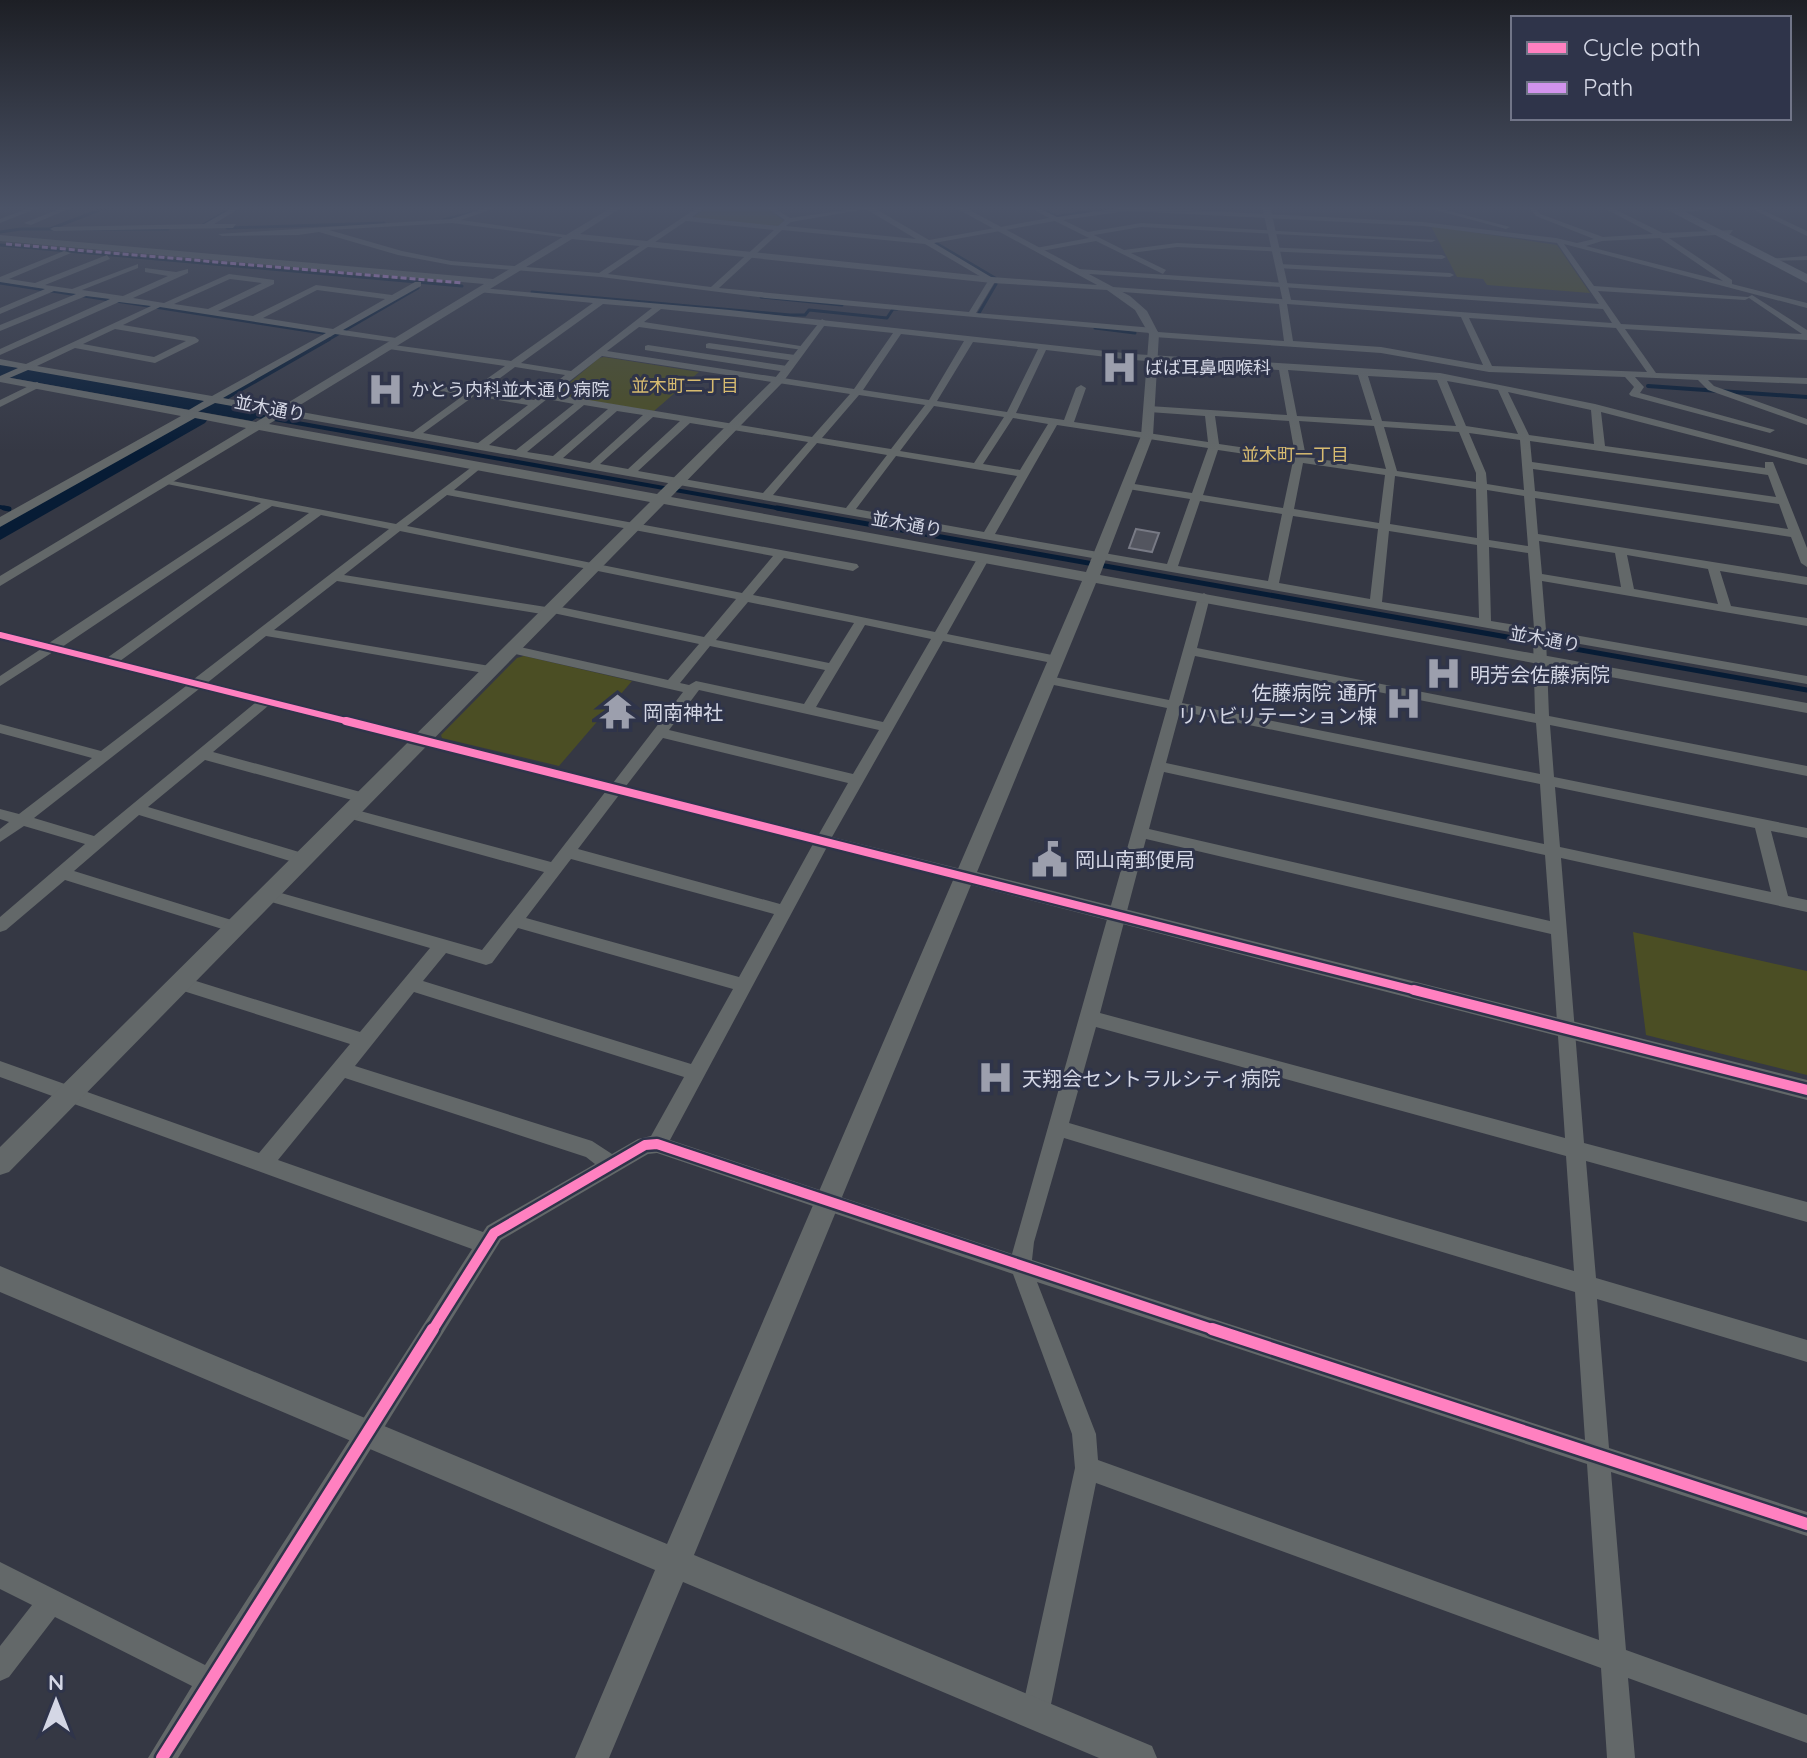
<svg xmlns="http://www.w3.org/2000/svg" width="1807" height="1758" viewBox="0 0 1807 1758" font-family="Quicksand,'Noto Sans JP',sans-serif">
  <rect width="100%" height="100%" fill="#353844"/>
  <path fill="#4b4e24" d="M709 206H764L784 221 778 226 691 219Z
    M1431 226 1557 245 1590 293 1487 285 1483 279 1457 277Z
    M599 358 604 357 699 372 654 411 555 395Z
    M524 656 632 681 559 766 442 738 441 735 517 658Z
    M1633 932 1807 971V1075L1646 1035Z"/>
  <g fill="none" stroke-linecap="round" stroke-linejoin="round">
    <path stroke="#071c35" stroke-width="3" d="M1034 206 1056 216
      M1099 209 1131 207
      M1056 217 1089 211
      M443 220 471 213
      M203 225 235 206
      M227 228 384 223
      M50 229 110 206
      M0 232 21 229H168
      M934 242 995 278
      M0 245 462 286
      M0 283 335 335
      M532 292 790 315H805L809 310 887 318 893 309H897
      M761 297 842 305
      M979 313 996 284
      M1095 328 1135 333
      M326 341 418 288"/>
    <path stroke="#071c35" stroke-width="4" d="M1648 386 1807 397
      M210 407 329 339
      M252 415 788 510
      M0 507 9 509"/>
    <path stroke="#071c35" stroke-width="5" d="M4 508 9 509
      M777 508 1807 690
      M26 513 32 514"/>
    <path fill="#071c35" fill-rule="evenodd" d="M0 364 252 409 262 415 252 421 0 376Z
      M198 413 205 415 208 419 205 423 0 540V523Z"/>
  </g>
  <path fill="#53555f" stroke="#787a85" stroke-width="2" d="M1136 529 1159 533 1152 552 1129 548Z"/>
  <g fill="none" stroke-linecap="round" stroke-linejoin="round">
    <path fill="#636869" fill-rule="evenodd" d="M0 206H7L0 209Z
      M34 206H43L0 223V219Z
      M67 206H75L31 225 24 223Z
      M236 206H243L214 224H236L233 228 54 231 50 229 54 227 204 224Z
      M492 206H501L461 220 573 236 569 238 452 223 329 230 402 251 451 261 599 273 700 206H707L692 217 778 226 785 220 764 206H771L790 218 876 206 874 208 929 240 1049 218 1027 206H1035L1057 217 1127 207 1423 222 1556 238 1577 243 1594 239 1536 216 1527 206H1533L1540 214 1603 237 1653 234 1600 206H1608L1663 233 1733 230 1730 234 1669 238 1732 280V284L1807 303V308L1564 244 1594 286 1748 297 1752 295 1807 330V340L1625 329 1656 373 1807 378V384L1708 380 1714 386 1807 419V425L1708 390 1698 380 1635 377 1644 387 1640 393 1775 430 1770 433 1631 396 1629 394 1634 387 1625 377 1489 372 1381 353 1154 337 1150 333 765 298 601 277 451 265 398 255 319 232 298 235 222 236 218 234 451 219ZM866 209 916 239 786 226 791 222ZM1127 211 1423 226 1557 243 1599 304 1078 269 1075 273 1603 309 1612 323 1113 287 1110 291 1279 304 1284 341 1158 332 1154 328 976 313 996 280 934 243 1055 221 1089 238 1036 248V252L1096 241 1163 274 1166 270 1131 253 1177 247 1442 259 1446 257 1442 255 1177 243 1124 250 1094 235 1141 227 1432 242 1436 240 1141 223 1088 232 1063 220ZM686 221 774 230 711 287 608 274ZM782 230 925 244 988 281 969 312 719 288ZM1660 238 1723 281 1586 246 1602 241ZM1598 291 1745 300 1749 298 1802 334 1621 324ZM1287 304 1461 317 1483 365 1381 347 1293 341ZM1469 318 1616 328 1647 372 1492 366Z
      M1420 206H1430L1510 227 1506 229Z
      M1714 206H1738L1677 213 1674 211Z
      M1746 206H1754L1807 231V236Z
      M64 251 71 253 9 279 35 283 107 255 110 259 45 285 72 289 138 264V268L82 290 123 296 168 276 145 272V268L176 272 188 269V273L133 298 164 303 229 274 274 280V284L218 311 253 316 316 285 392 295 415 282H421V286L343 330 396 338 400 341 399 343 335 334 223 398 413 432 464 395 422 388V384L471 390 505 366 389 349 386 348V344L511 361 593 303 478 292 481 288 730 310 1133 354 1440 373 1595 404 1807 459V465L1601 412 1605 446 1765 468V462H1773L1807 548V567L1801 563 1791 537 1535 498 1538 534 1807 577V585L1720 571 1731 606 1807 618V626L1542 581 1546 630 1807 676V684L1546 638 1549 716 1807 766V776L1550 725 1554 777 1807 828V838L1771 831 1788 896 1807 900V912L1561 858 1584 1143 1807 1202V1222L1586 1161 1596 1278 1807 1340V1362L1597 1299 1609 1448 1807 1512V1536L1611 1472 1626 1650 1807 1715V1743L1628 1678 1635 1758H1607L1601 1668 1096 1483 1049 1714 1045 1724 1035 1728 1025 1724 1021 1714 1075 1468 1072 1434 1013 1274 657 1153 648 1154 501 1240 178 1758H148L192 1686 55 1617 9 1677 0 1681V1646L32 1605 0 1589V1562L205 1665 472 1249 0 1077V1061L259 1153 350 1044 174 988 171 983 174 978 180 976 360 1032 430 948 261 899 259 895 261 891 267 889 482 950 544 872 344 817 341 813 344 809 349 808 551 862 606 791 268 706 213 752 368 794 370 798 368 802 363 803 205 760 148 807 309 855 311 859 309 863 303 865 139 815 74 871 241 923 243 927 241 931 235 933 65 880 6 930 0 932V917L85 844 24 826 0 842V829L9 822 0 819V809L19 814 92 758 0 733V724L101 751 186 686 53 652 0 686V676L41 649 0 639V631L49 643 261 503 162 483V479L396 524 477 463 482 466 481 468 454 490 857 564 859 567 853 571 784 558 753 595 935 632 977 559 987 557 989 559 947 634 1057 656 1064 660 1057 664 943 641 832 837 965 870 973 876 965 882 827 847 670 1140 1012 1254 1167 708 1044 683V677L1049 676 1169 700 1198 597 1204 593 1210 597 1197 648 1535 714 1533 636 215 403 190 416 187 415V411L204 401 28 370 0 382V376L18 368 0 365V359L26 364 151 306 119 302 0 355V349L110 299 86 296 0 331V325L76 294 54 291 0 314V308L45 289 0 282V277ZM230 279 262 283 208 309 174 304ZM317 290 385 299 333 329 263 318ZM603 304 652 308 571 371 521 363ZM160 307 326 333 212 396 37 366 75 348 155 363 198 342 199 340 195 337 123 325ZM661 309 893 333 854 389 607 351 639 327 803 350 807 347 644 322ZM115 329 186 341 154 357 83 344ZM901 334 964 341 929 400 863 390ZM973 342 1038 349 1007 412 937 401ZM1046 350 1133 360 1279 370 1287 415 1149 406 1144 409 1149 412 1205 416 1208 442 1074 422 1086 388 1081 385 1076 388 1064 420 1016 413ZM602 356 850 394 812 437 553 394ZM515 367 565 375 534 400 481 392ZM1288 370 1358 375 1372 420 1297 416ZM1368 376 1437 380 1456 426 1382 421ZM1447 381 1498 390 1518 434 1466 426ZM1508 392 1591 410 1594 444 1529 435ZM859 395 925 405 891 449 822 438ZM474 396 528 405 478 443 423 433ZM547 399 574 404 516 450 489 445ZM584 405 608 409 553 456 527 452ZM934 406 1004 417 974 463 900 451ZM617 411 643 415 590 463 563 458ZM1215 416 1289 421 1295 455 1219 444ZM653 417 680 421 628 469 600 464ZM1013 418 1048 424 1020 470 983 464ZM1299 421 1374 426 1386 469 1306 457ZM690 423 808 442 763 493 638 471ZM1057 425 1208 448 1192 493 1128 483 1123 486 1128 489 1190 499 1167 564 995 534ZM1384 427 1459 432 1476 473V482L1397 471ZM1469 433 1520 440 1524 490 1487 484 1486 473ZM1530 441 1768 475 1776 497 1532 462ZM817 443 887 455 846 508 773 495ZM1218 450 1293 461 1283 508 1203 495ZM896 456 1017 476 984 532 856 509ZM1303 463 1385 475 1379 523 1294 509ZM1533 469 1779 504 1788 529 1535 491ZM1395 476 1476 489 1477 538 1390 524ZM1487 490 1524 496 1528 546 1489 540ZM447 495 773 556 742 593 407 526ZM1200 501 1282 514 1268 581 1178 566ZM272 506 309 513 107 658 62 647ZM321 515 389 529 194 679 120 661ZM1293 516 1378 529 1370 599 1279 583ZM400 531 736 599 704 637 551 605 546 607 344 575ZM1389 531 1477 545 1479 618 1382 602ZM1539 541 1615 553 1621 587 1542 574ZM1489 547 1528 553 1534 628 1491 621ZM1627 555 1708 569 1718 604 1634 589ZM337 581 548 615 553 613 699 644 668 680 511 645 505 649 511 653 683 692 613 783 207 683 266 636 490 674 497 670 490 666 274 630ZM748 602 854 623 829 663 716 640ZM865 625 931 639 883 722 816 707ZM710 646 825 670 804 704 696 681 689 685 680 683ZM1195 656 1536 723 1540 774 1182 703ZM199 689 255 703 94 836 34 818ZM699 690 879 730 853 774 669 730ZM1180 711 1540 784 1544 844 1166 763ZM663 738 848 783 819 834 626 786ZM1164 772 1545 855 1550 921 1149 829ZM1555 787 1755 828 1771 892 1560 847ZM619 795 813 844 780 904 578 849ZM1146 839 1551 934 1565 1138 1100 1013ZM571 859 774 914 739 977 526 918ZM518 928 733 989 691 1064 423 981 446 953 486 965 492 963ZM414 992 684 1077 651 1136 638 1139 612 1154 592 1141 355 1066ZM1096 1027 1566 1156 1574 1271 1069 1123ZM345 1078 586 1157 595 1164 487 1226 483 1232 278 1160ZM1064 1138 1575 1292 1585 1440 1032 1260 1034 1242ZM1037 1282 1587 1464 1599 1640 1098 1460 1096 1434Z
      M1807 256V260L1771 261 1767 259Z
      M1279 264 1450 273 1454 275 1450 277 1276 268Z
      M709 343 795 355 799 358 795 361 706 348V344Z
      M648 345 787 366 792 369 787 372 645 350V346Z
      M37 382 42 385 40 387 0 407V400Z"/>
    <path fill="#636869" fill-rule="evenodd" d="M614 206H624L580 234 992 277 1097 285 952 206H962L1130 296 1147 311 1159 334 1153 436 1100 575 1807 703V713L1096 583 977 872 1807 1080V1100L971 885 694 1555 1152 1746 1157 1758H1099L683 1582 609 1758H575L655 1570 0 1292V1266L667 1544 1082 581 664 504 9 1172 0 1175V1147L650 502 259 430 0 586V576L246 428 195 418 0 527V517L181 416 0 382V376L256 422 484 284 0 241V235L493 279ZM572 239 992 283 1107 290 1135 310 1149 334 1141 436 1086 572 671 497 783 382 827 322 822 319 775 378 657 494 269 424Z
      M1262 206H1270L1292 304 1283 302Z"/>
    <path fill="#6b7174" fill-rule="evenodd" d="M1660 206H1674L1807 274V283Z"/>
    <path stroke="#d193ec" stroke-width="3" stroke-dasharray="6 3" stroke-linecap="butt" d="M6 244 462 283"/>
    <defs>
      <path id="cycleway-far3" d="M0 635 354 723"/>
      <path id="cycleway-far2" d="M346 721 1421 992"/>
      <path id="cycleway-far1" d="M1414 990 1807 1090
        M432 1331 494 1233 645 1145 657 1144 1218 1331"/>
      <path id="cycleway" d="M1212 1329 1807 1524
        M162 1758 433 1329"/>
    </defs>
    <use href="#cycleway-far3" stroke="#2f344a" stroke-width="10"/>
    <use href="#cycleway-far2" stroke="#2f344a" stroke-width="13"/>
    <use href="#cycleway-far1" stroke="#2f344a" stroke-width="15"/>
    <use href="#cycleway" stroke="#2f344a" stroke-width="17"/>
    <use href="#cycleway-far3" stroke="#ff80c0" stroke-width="6"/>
    <use href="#cycleway-far2" stroke="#ff80c0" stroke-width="8"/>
    <use href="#cycleway-far1" stroke="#ff80c0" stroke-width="10"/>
    <use href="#cycleway" stroke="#ff80c0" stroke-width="12"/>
  </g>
  <linearGradient id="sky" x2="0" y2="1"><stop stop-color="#1d1f25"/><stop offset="0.46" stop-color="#4b5367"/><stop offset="1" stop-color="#4b5367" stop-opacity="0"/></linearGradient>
  <rect width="1807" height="452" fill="url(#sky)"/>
  <defs>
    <symbol id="hospital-bare" viewBox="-9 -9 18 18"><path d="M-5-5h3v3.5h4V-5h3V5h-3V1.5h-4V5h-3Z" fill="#9c9fad" stroke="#2f344a" stroke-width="2.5" paint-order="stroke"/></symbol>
    <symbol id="temple-bare" viewBox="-9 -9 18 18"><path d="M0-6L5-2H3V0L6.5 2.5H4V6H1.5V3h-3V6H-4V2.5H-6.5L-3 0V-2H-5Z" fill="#9c9fad" stroke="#2f344a" stroke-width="2.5" paint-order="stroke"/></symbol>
    <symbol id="civic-bare" viewBox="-9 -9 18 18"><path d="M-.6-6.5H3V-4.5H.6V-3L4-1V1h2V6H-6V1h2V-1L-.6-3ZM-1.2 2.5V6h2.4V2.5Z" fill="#9c9fad" stroke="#2f344a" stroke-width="2.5" paint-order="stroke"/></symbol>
  </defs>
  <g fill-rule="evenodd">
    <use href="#hospital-bare" x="1094" y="342" width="51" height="51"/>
    <use href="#hospital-bare" x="360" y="364" width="51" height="51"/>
    <use href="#hospital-bare" x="1418" y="648" width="51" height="51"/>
    <use href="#hospital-bare" x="1378" y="678" width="51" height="51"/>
    <use href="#temple-bare" x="592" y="686" width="51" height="51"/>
    <use href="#civic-bare" x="1024" y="834" width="51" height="51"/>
    <use href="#hospital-bare" x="970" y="1052" width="51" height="51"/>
  </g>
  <g text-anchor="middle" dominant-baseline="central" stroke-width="6" stroke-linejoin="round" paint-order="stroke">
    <g font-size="18" fill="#d4d7e5" stroke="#2f344a" text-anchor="start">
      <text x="1145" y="367">ばば耳鼻咽喉科</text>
      <text x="411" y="389">かとう内科並木通り病院</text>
    </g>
    <g font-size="18" fill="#d7bb70" stroke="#2f344a">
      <text x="685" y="385">並木町二丁目</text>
      <text x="1295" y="454">並木町一丁目</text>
    </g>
    <g font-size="18" fill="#d4d7e5" stroke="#2f344a">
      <text transform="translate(270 408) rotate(11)">並木通り</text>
      <text transform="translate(907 524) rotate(10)">並木通り</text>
      <text transform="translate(1545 639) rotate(10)">並木通り</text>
    </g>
    <g font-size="20" fill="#d4d7e5" stroke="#2f344a" text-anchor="start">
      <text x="1470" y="674">明芳会佐藤病院</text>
      <text x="1377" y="692" text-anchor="end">佐藤病院 通所<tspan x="1377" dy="23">リハビリテーション棟</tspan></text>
      <text x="643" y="712">岡南神社</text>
      <text x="1075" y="859">岡山南郵便局</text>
      <text x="1022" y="1078">天翔会セントラルシティ病院</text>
    </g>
  </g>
  <rect x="1511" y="16" width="280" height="104" fill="#2f344a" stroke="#717588" stroke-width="2"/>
  <rect x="1527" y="42" width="40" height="12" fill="#ff80c0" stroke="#717588" stroke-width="2"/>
  <text x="1583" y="56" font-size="24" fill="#d4d7e5">Cycle path</text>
  <rect x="1527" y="82" width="40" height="12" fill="#d193ec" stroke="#717588" stroke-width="2"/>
  <text x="1583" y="96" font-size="24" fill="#d4d7e5">Path</text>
  <g transform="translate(56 1702)" stroke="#2f344a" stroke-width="6" paint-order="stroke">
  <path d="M0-6L14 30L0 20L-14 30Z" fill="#d4d7e5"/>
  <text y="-12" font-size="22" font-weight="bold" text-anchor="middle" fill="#d4d7e5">N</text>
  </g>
</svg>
